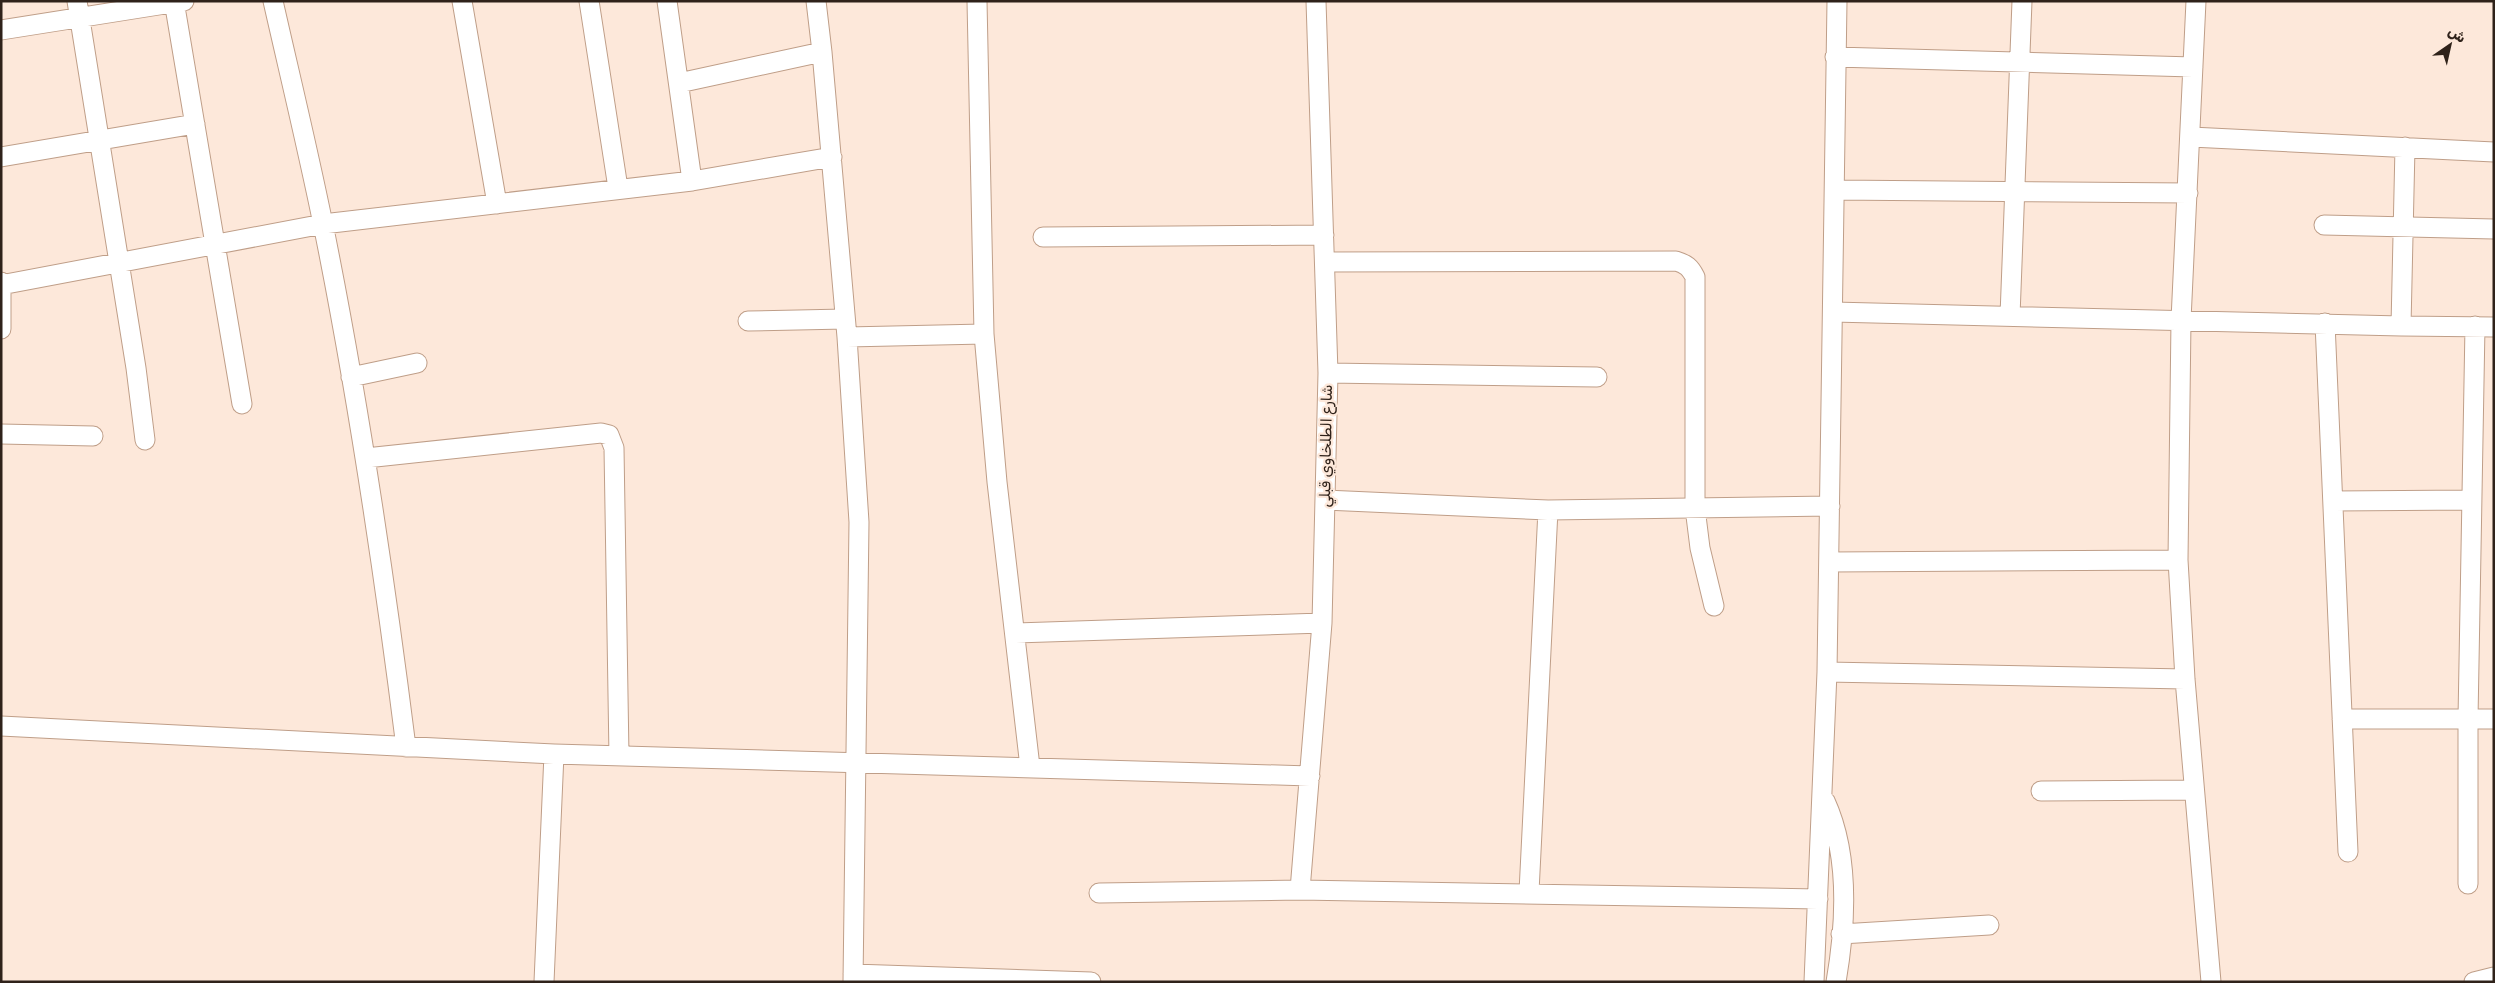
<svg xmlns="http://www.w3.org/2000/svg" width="2495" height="983" viewBox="0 0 2495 983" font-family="Rubik,Vazirmatn,sans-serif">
  <rect width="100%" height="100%" fill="#fde8da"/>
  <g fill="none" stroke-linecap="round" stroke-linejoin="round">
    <defs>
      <path id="minor" d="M77 1 136 368 145 440
        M174 1 242 404
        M273 1C290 76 308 150 323 224 358 397 384 572 406 747
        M462 1 497 204
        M589 1 618 188
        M667 1 692 181
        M816 1 822 52 847 337 859 522 853 982
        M977 1 984 334 997 482 1030 767
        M2196 1 2181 320 2178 560 2185 679 2211 982
        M1 30 184 1
        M1835 57 2193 67
        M679 83 822 52
        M2191 137 2494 152
        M1 157 195 124
        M1835 190 2188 193
        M2324 225 2494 229
        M1043 237 1324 235
        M1325 262 1676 261C1686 264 1690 267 1695 277V508L1700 548 1714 606
        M1 282V329
        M1 285 323 224 692 181 832 157
        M1833 312 2401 326 2494 327
        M2010 316 2022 1
        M748 321 845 319
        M2325 323 2348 852
        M2401 326 2405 147
        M847 337 984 334
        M1328 373 1597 377
        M351 377 417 363
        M1 434 93 436
        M366 458 601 433 609 435 614 448 619 756
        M1325 500 1548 510 1830 506
        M2333 501 2471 500
        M1830 562 2178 560
        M1015 633 1322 623
        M1827 672 2185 679
        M2342 719H2494
        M1 726 554 754 1310 776
        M2041 791 2194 790
        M1825 801C1850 855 1846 924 1836 982
        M2468 884V719L2475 326
        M1300 890 1322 623 1328 373 1316 1
        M1529 892 1548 510
        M1099 893 1300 890 1818 899
        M1841 934 1989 925
        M853 974 1091 982
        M544 982 554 754
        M1814 982 1827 672 1837 1
        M2474 982 2494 977"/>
    </defs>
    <use href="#minor" stroke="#bf9e88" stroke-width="21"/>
    <use href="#minor" stroke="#fff" stroke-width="19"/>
  </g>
  <g text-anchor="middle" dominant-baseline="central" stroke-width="4.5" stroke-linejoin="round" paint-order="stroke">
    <g font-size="15" fill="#2f221a" stroke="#fde8da">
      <text transform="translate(1326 446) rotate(-89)">شارع الطلخاوي قبلي</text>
    </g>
  </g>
  <rect width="2495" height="983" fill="none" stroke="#2f221a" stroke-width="5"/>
  <g transform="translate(2450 45) rotate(34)" stroke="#fde8da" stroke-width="4" paint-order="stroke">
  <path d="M0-4L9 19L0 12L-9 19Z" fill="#2f221a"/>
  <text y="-8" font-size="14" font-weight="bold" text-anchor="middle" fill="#2f221a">ش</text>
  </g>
</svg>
